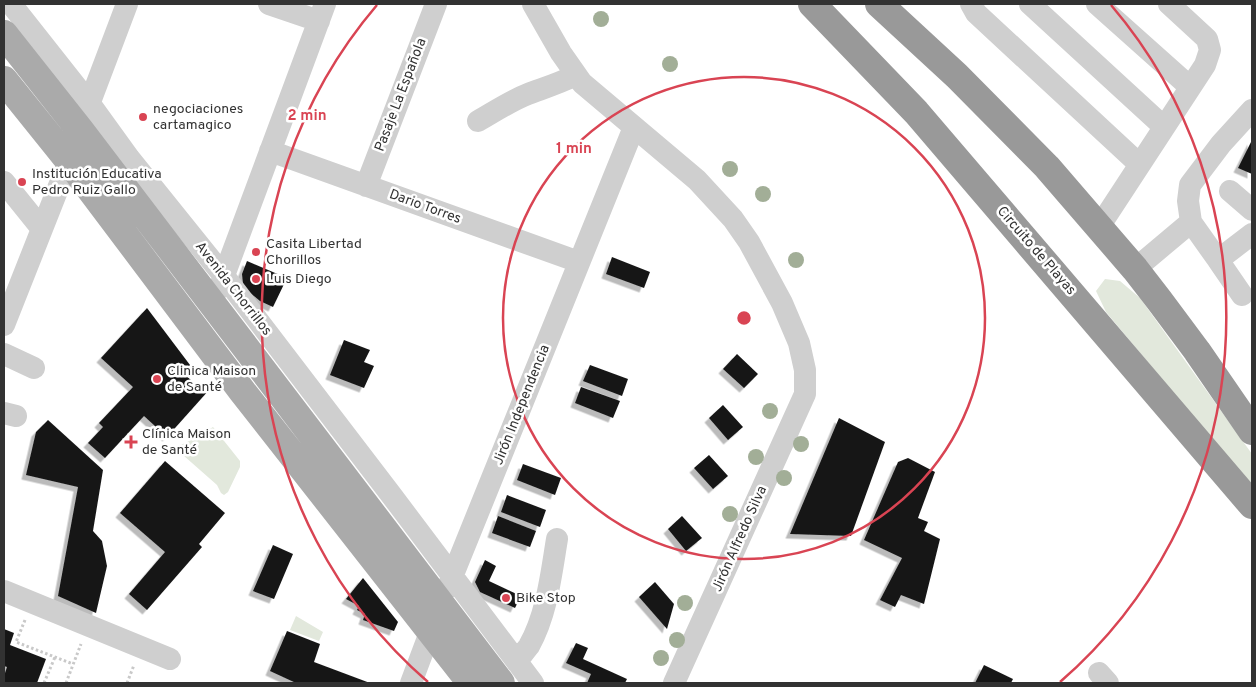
<svg xmlns="http://www.w3.org/2000/svg" width="1256" height="687" viewBox="0 0 1256 687" font-family="Overpass,sans-serif">
  <defs>
    <filter id="shadow"><feDropShadow dx="-4.5" dy="4.5" stdDeviation="0" flood-color="#0004"/></filter>
  </defs>
  <rect width="100%" height="100%" fill="#fff"/>
  <path fill="#e2e8dc" d="M1105 279 1120 281 1140 298 1252 454V487L1106 312 1096 291Z
    M213 427 240 461V467L228 492 224 495 221 493 217 485 175 448 195 438Z
    M296 616 323 632 319 641 290 630Z"/>
  <path fill="#191919" filter="url(#shadow)" d="M1252 140V174L1238 168Z
    M612 257 650 272 644 288 606 274Z
    M247 261 287 278 273 307 260 301 248 291 243 284 242 274Z
    M147 308 190 365 183 373 200 388 203 385 209 390 167 437 144 416 105 458 88 443 103 427 99 423 133 387 101 358Z
    M344 340 370 350 364 362 374 366 364 388 330 375Z
    M737 354 758 374 744 388 723 369Z
    M590 365 628 379 622 396 583 381Z
    M581 387 620 401 613 418 575 403Z
    M723 405 743 427 728 440 709 418Z
    M839 418 885 442 851 536 790 534Z
    M48 420 103 470 93 531 102 541 107 566 96 613 58 596 78 487 26 475 36 432Z
    M709 455 728 476 713 489 694 468Z
    M908 458 935 472 918 518 928 522 924 531 940 539 924 604 901 595 895 607 880 600 902 558 864 540 898 462Z
    M165 461 225 513 199 544 202 547 147 610 129 594 165 552 120 513Z
    M523 464 561 478 555 495 517 480Z
    M507 495 546 510 540 527 501 512Z
    M498 516 536 531 530 547 492 533Z
    M682 516 702 538 686 551 668 529Z
    M273 545 293 554 274 599 253 591Z
    M485 560 496 566 489 581 521 596 515 608 480 592 475 582Z
    M363 578 398 622 394 631 363 620 365 614 357 610 359 606 346 599Z
    M655 582 674 604 667 629 639 597Z
    M4 629 14 633 10 645 46 659 37 683H4V676L7 667 4 666Z
    M287 631 320 644 314 662 370 683H296L270 671Z
    M576 643 588 648 583 659 627 679 625 683H587L591 674 566 663Z
    M984 665 1013 679 1011 683H975Z"/>
  <g fill="none" stroke-linecap="round" stroke-linejoin="round">
    <path stroke="#c9c9c9" stroke-width="3" stroke-dasharray="2.5 2.5" stroke-linecap="butt" d="M25 620 16 642 73 664
      M44 683 55 657
      M66 683 81 644
      M127 683 134 665"/>
    <path stroke="#cfcfcf" stroke-width="22" d="M11 4 90 104 129 158 224 276 392 496 533 683
      M269 4 319 21
      M533 4 561 53 582 83 697 180 733 219 749 242 782 303 799 343 805 370V394L674 683
      M971 4 976 13 1139 164
      M1030 4 1164 127
      M1097 4 1190 87
      M85 115 127 4
      M478 121C494 112 510 101 528 94 544 88 560 83 576 75
      M270 151 579 262
      M4 182 42 229
      M366 186 436 4
      M1230 191 1252 210
      M1191 222 1188 201 1190 185 1221 144 1252 110
      M1099 227 1205 65 1210 50 1207 39 1169 4
      M1218 260 1242 295
      M1135 269 1191 222 1218 260 1252 234
      M219 289 325 4
      M4 325 74 148
      M4 354 34 368
      M4 413 16 416
      M448 587 634 127
      M4 591 170 659
      M517 662C521 656 525 651 529 646 547 614 551 575 557 539
      M1099 673 1108 683
      M411 683 435 619"/>
    <path stroke="#aaa" stroke-width="28" d="M4 34 80 130 501 683
      M4 80 69 161 242 391 471 683"/>
    <path stroke="#999" stroke-width="28" d="M812 4 916 112 1252 505
      M879 4 957 76 1047 167 1135 269 1159 300 1197 351 1252 431"/>
  </g>
  <g fill="#a2ae97">
    <circle cx="601" cy="19" r="8"/>
    <circle cx="670" cy="64" r="8"/>
    <circle cx="730" cy="169" r="8"/>
    <circle cx="763" cy="194" r="8"/>
    <circle cx="796" cy="260" r="8"/>
    <circle cx="770" cy="411" r="8"/>
    <circle cx="801" cy="444" r="8"/>
    <circle cx="756" cy="457" r="8"/>
    <circle cx="784" cy="478" r="8"/>
    <circle cx="730" cy="514" r="8"/>
    <circle cx="685" cy="603" r="8"/>
    <circle cx="677" cy="640" r="8"/>
    <circle cx="661" cy="658" r="8"/>
  </g>
  <g fill="none" stroke="#d94453" stroke-width="2.5">
    <circle cx="744" cy="318" r="241"/>
    <path d="M428 682A482 482 0 0 1 377 5M1111 5A482 482 0 0 1 1060 682"/>
  </g>
  <g fill="#d94453" stroke="#fff" stroke-width="2">
    <circle cx="143" cy="117" r="5"/>
    <circle cx="22" cy="182" r="5"/>
    <circle cx="256" cy="252" r="5"/>
    <circle cx="256" cy="279" r="5"/>
    <circle cx="157" cy="379" r="5"/>
    <path d="M128.5 434.5h5v5h5v5h-5v5h-5v-5h-5v-5h5z"/>
    <circle cx="506" cy="598" r="5"/>
  </g>
  <g text-anchor="middle" dominant-baseline="central" stroke-width="5" stroke-linejoin="round" paint-order="stroke">
    <g font-size="14" fill="#323232" stroke="#fff">
      <text transform="translate(401 95) rotate(-69)">Pasaje La Española</text>
      <text transform="translate(425 207) rotate(20)">Dario Torres</text>
      <text transform="translate(1036 251) rotate(49)">Circuito de Playas</text>
      <text transform="translate(233 289) rotate(52)">Avenida Chorrillos</text>
      <text transform="translate(522 405) rotate(-68)">Jirón Independencia</text>
      <text transform="translate(740 539) rotate(-66)">Jirón Alfredo Silva</text>
    </g>
    <g font-size="14" fill="#323232" stroke="#fff" text-anchor="start">
      <text x="153" y="109">negociaciones<tspan x="153" dy="16">cartamagico</tspan></text>
      <text x="32" y="174">Institución Educativa<tspan x="32" dy="16">Pedro Ruiz Gallo</tspan></text>
      <text x="266" y="244">Casita Libertad<tspan x="266" dy="16">Chorillos</tspan></text>
      <text x="266" y="279">Luis Diego</text>
      <text x="167" y="371">Clinica Maison<tspan x="167" dy="16">de Santé</tspan></text>
      <text x="142" y="434">Clínica Maison<tspan x="142" dy="16">de Santé</tspan></text>
      <text x="516" y="598">Bike Stop</text>
    </g>
  </g>
  <circle cx="744" cy="318" r="8" fill="#d94453" stroke="#fff" stroke-width="2.5"/>
  <g font-size="15" text-anchor="middle" font-weight="bold" fill="#d94453" stroke="#fff" stroke-width="5" stroke-linejoin="round" paint-order="stroke">
    <text x="307" y="120">2 min</text>
    <text x="574" y="153">1 min</text>
  </g>
  <rect width="1256" height="687" fill="none" stroke="#323232" stroke-width="10"/>
</svg>
